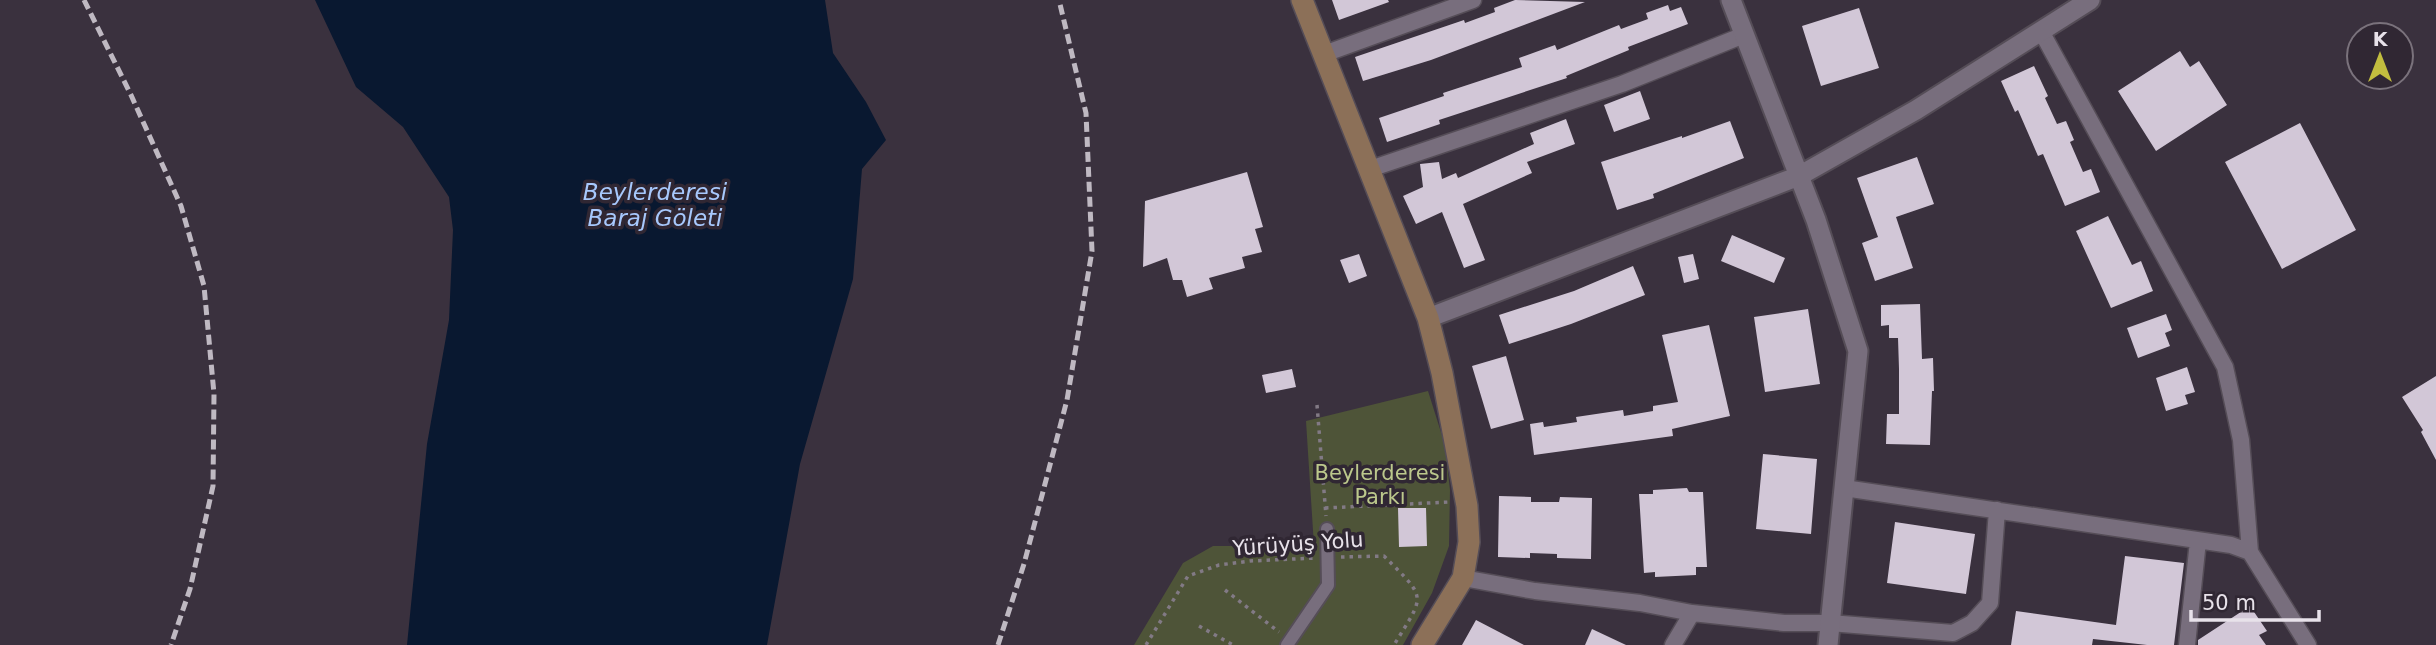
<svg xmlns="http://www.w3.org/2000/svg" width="2436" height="645" viewBox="0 0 2436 645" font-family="'DejaVu Sans',sans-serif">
  <rect width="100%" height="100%" fill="#3a313e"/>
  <path fill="#4e5438" d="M1428 391 1445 445 1450 490 1449 546 1432 593 1403 645H1134L1183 563 1213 546H1314L1306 421Z"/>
  <path fill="#091830" d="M315 0H825L833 53 866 102 886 140 862 169 853 279 800 464 767 645H407L427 444 449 320 453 230 449 197 403 127 356 87Z"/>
  <path fill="#d2c7d7" d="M1332 0H1388L1389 2 1339 20Z
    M1515 0 1585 2 1431 60 1363 81 1355 57 1464 20 1465 23 1495 12 1494 8Z
    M1668 5 1670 11 1681 7 1688 24 1628 47 1629 50 1566 76 1567 78 1439 120 1440 124 1387 142 1379 118 1444 96 1443 93 1522 67 1519 58 1555 45 1557 50 1619 25 1621 29 1648 19 1646 13Z
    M1859 8 1879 68 1821 86 1802 26Z
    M2180 51 2190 67 2199 61 2227 105 2156 151 2118 91Z
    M2034 66 2048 96 2045 98 2057 124 2066 121 2074 140 2070 142 2083 172 2091 169 2100 192 2065 206 2043 154 2038 156 2018 110 2015 112 2001 81Z
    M1640 91 1650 119 1614 132 1604 105Z
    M1566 119 1575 144 1527 162 1532 173 1463 204 1485 260 1464 268 1442 212 1416 224 1403 196 1423 187 1420 164 1439 162 1442 179 1456 173 1458 178 1534 144 1530 133Z
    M1730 121 1744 158 1653 194 1654 198 1617 210 1601 162 1682 136V138Z
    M2300 123 2356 230 2282 269 2225 162Z
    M1917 157 1934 204 1896 217 1913 268 1875 281 1862 243 1878 237 1857 178Z
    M1247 172 1263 227 1255 229 1262 252 1242 257 1245 268 1209 278 1213 289 1187 297 1182 280H1173L1167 258 1143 267 1145 201Z
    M2108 216 2132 265 2141 261 2153 291 2111 308 2076 231Z
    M1732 235 1785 258 1774 283 1721 261Z
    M1359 254 1367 276 1349 283 1340 260Z
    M1693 254 1699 279 1684 283 1678 257Z
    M1633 266 1645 295 1571 324 1509 344 1499 315 1574 291Z
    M1920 304 1922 359 1933 358 1934 391H1932L1930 445 1886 444 1887 414H1899V369L1898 338H1889V325L1881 326V305Z
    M1808 309 1820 384 1765 392 1754 317Z
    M2166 314 2172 330 2165 333 2170 346 2138 358 2127 328Z
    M1709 325 1730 416 1672 429 1673 436 1534 455 1530 424 1543 422 1544 427 1577 422 1576 417 1623 410 1624 416 1653 411V406L1678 402 1662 335Z
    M1506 356 1524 420 1491 429 1472 366Z
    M2187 367 2195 392 2185 395 2188 404 2166 411 2156 378Z
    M1292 369 1296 387 1266 393 1262 375Z
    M2436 376V460L2421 432 2423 430 2402 397Z
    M1763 454 1817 459 1811 534 1756 529Z
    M1687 488 1689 492H1703L1707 567H1696V575L1655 577V572L1644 573 1639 494H1653V490Z
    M1499 496 1531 497V502H1559L1560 497 1592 498 1591 559 1557 558V554L1530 553V558L1498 557Z
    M1398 508H1426L1427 546 1399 547Z
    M1895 522 1975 534 1966 594 1887 583Z
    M2125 556 2184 563 2174 645H2147L2093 639 2092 645H2011L2016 611 2116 625Z
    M2250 606 2267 631 2259 635 2266 645H2198V640Z
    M1476 620 1524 645H1462Z
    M1592 629 1626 645H1585Z"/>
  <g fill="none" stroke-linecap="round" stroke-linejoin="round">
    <defs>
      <path id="pedestrian" d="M1287 645 1328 585 1327 529"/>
      <path id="minor" d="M2041 31 2225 367 2241 440 2250 552 2308 645
        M1324 54 1473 0
        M1370 169 1622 84 1744 35
        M1844 488 2231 545 2250 552
        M1463 578 1535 591 1640 603 1692 613
        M1673 645 1692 613 1784 623H1830L1953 633 1972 623 1990 603 1997 510
        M2187 645 2198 541"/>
      <path id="tertiary" d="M1731 0 1816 220 1858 351 1828 645
        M1428 318 1799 176 1916 110 2090 0"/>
      <path id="secondary" d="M1302 0 1428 318 1442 373 1467 506 1469 542 1463 578 1422 645"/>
    </defs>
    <use href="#pedestrian" stroke="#554d57" stroke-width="16"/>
    <use href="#minor" stroke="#554d57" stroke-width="19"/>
    <use href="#tertiary" stroke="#554d57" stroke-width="23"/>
    <use href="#secondary" stroke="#554d57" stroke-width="24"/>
    <path stroke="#827a85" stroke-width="3.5" stroke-dasharray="3.5 5" stroke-linecap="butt" d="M1317 405 1326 516
      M1325 508 1450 502
      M1341 557 1384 556C1428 600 1425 594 1394 645
      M1225 590 1279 632
      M1199 626 1233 645
      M1146 645 1188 576 1219 565 1250 561 1316 558"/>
    <use href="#pedestrian" stroke="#786e7d" stroke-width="12"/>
    <use href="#minor" stroke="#786e7d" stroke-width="16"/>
    <use href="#tertiary" stroke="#786e7d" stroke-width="19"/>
    <use href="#secondary" stroke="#8c7058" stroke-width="21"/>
    <path stroke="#bfb9c2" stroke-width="5" stroke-dasharray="10 5" stroke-linecap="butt" d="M84 0 131 95 181 206 204 286 214 394 213 486 190 589 171 645
      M998 645 1024 564 1067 400 1092 251 1086 113 1059 0"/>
  </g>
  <g text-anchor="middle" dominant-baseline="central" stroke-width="7" stroke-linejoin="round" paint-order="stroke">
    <g font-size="21" fill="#bcc88c" stroke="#302733">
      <text x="1380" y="473">Beylerderesi<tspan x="1380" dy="24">Parkı</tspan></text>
    </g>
    <g font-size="21" fill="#e8e2ea" stroke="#302733">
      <text transform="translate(1298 544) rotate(-4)">Yürüyüş Yolu</text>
    </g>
    <g font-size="23" font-style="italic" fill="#a7c8fc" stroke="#302733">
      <text x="655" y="192">Beylerderesi<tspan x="655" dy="26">Baraj Göleti</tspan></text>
    </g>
  </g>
  <g transform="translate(2380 56)"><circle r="33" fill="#302733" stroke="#7a727c" stroke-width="2"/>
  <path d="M0-5L12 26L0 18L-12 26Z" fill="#c2bd3f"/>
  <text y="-10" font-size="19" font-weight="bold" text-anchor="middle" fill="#e8e2ea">K</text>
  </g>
  <path d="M2191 610v10h128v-10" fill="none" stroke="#e8e2ea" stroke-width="3.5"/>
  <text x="2202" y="610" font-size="21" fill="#e8e2ea" stroke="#302733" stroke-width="5" paint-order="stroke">50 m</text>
</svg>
